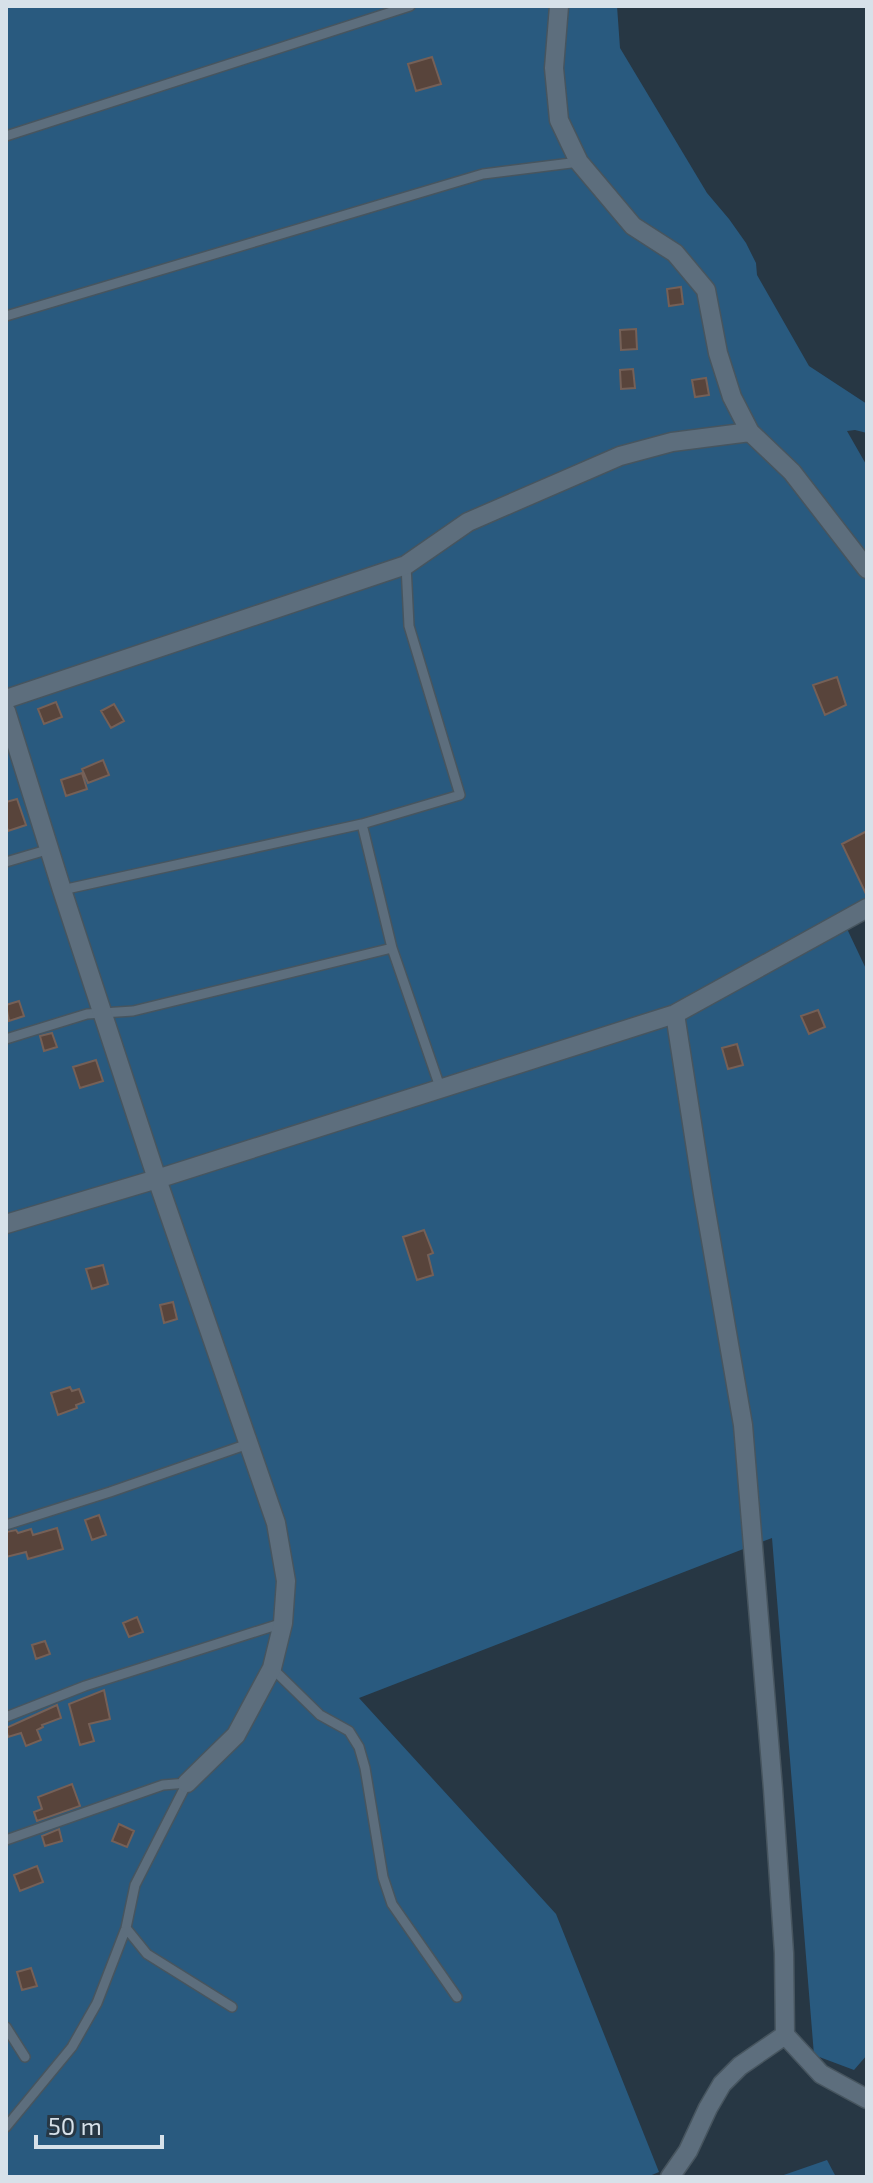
<svg xmlns="http://www.w3.org/2000/svg" width="873" height="2183" viewBox="0 0 873 2183" font-family="'Exo 2',sans-serif">
  <rect width="100%" height="100%" fill="#273744"/>
  <path fill="#295a7f" d="M6 6H617L620 48 707 193 729 219 746 243 756 263 757 275 809 366 867 404V433L855 430 847 431 867 466V898L840 914 867 971V2055L854 2070 814 2055 772 1538 359 1698 556 1914 659 2172 647 2177H6Z
    M827 2160 836 2177H778Z"/>
  <path fill="#58443b" stroke="#756057" stroke-width="2" d="M432 57 441 84 416 91 408 64Z
    M681 287 683 304 669 306 667 289Z
    M636 329 637 349 621 350 620 330Z
    M633 369 635 388 621 389 620 370Z
    M706 378 709 395 695 397 692 380Z
    M837 677 846 705 825 715 813 685Z
    M56 702 62 717 44 724 38 709Z
    M114 704 124 721 111 728 101 711Z
    M103 760 109 775 88 783 82 769Z
    M82 773 87 789 66 796 61 780Z
    M17 799 26 825 8 831 6 824V802Z
    M867 831V896L842 844Z
    M19 1001 24 1016 9 1021 6 1005Z
    M818 1010 825 1027 809 1034 801 1016Z
    M52 1033 57 1047 44 1051 40 1036Z
    M737 1044 743 1065 728 1069 722 1048Z
    M96 1060 103 1081 80 1088 73 1067Z
    M424 1230 433 1253 428 1255 433 1275 417 1280 403 1237Z
    M103 1265 108 1284 92 1289 86 1269Z
    M173 1302 177 1319 164 1323 160 1305Z
    M70 1387 72 1391 79 1389 84 1402 76 1405 77 1408 58 1415 51 1393Z
    M99 1515 106 1535 92 1540 85 1520Z
    M57 1528 63 1549 28 1559 26 1552 6 1557V1532L16 1530 18 1533 31 1529 33 1535Z
    M137 1617 143 1632 129 1637 123 1623Z
    M45 1641 50 1654 36 1659 32 1645Z
    M104 1690 110 1719 89 1724 94 1741 80 1745 69 1704Z
    M57 1705 61 1718 42 1725 43 1727 37 1730 41 1740 26 1746 21 1733 8 1737 6 1728Z
    M72 1784 80 1806 37 1821 34 1812 42 1809 38 1797Z
    M119 1824 134 1831 127 1847 112 1841Z
    M59 1829 62 1841 45 1846 42 1836Z
    M37 1866 43 1882 20 1891 14 1875Z
    M31 1968 37 1986 22 1990 17 1972Z"/>
  <g fill="none" stroke-linecap="round" stroke-linejoin="round">
    <defs>
      <path id="service" d="M6 136 410 6
        M6 316 483 174 579 162
        M6 862 50 849
        M62 890 362 824 460 795 409 626 406 565
        M392 948 440 1087
        M6 1039 87 1014 133 1011 392 948 362 824
        M6 1525 110 1492 248 1444
        M272 1668 320 1715 349 1731 359 1747 365 1768 383 1877 392 1904 457 1997
        M6 1717 85 1686 283 1623
        M6 1840 163 1785 187 1783
        M126 1928 147 1954 232 2007
        M6 2027 25 2057
        M6 2127 72 2047 97 2003 126 1928 135 1885 187 1783"/>
      <path id="minor" d="M559 6 554 68 559 120 579 162 633 226 675 253 706 290 718 353 732 397 750 432
        M6 699 406 565 468 522 620 456 672 442 750 432 792 472 867 569
        M6 711 62 890 157 1179 276 1523 286 1581 283 1623 272 1668 236 1735 187 1783
        M675 1014 703 1194 743 1425 773 1789 784 1953 785 2035 821 2074 867 2099
        M6 1224 157 1179 675 1014 867 908
        M670 2177 688 2151 708 2108 722 2084 740 2066 785 2035"/>
    </defs>
    <use href="#service" stroke="#47555f" stroke-width="12"/>
    <use href="#minor" stroke="#47555f" stroke-width="21"/>
    <use href="#service" stroke="#5d6e7d" stroke-width="9"/>
    <use href="#minor" stroke="#5d6e7d" stroke-width="18"/>
  </g>
  <rect width="873" height="2183" fill="none" stroke="#d7e1e9" stroke-width="16"/>
  <path d="M36 2135v12h126v-12" fill="none" stroke="#d7e1e9" stroke-width="4"/>
  <text x="48" y="2135" font-size="24" fill="#d7e1e9" stroke="#273744" stroke-width="6" paint-order="stroke">50 m</text>
</svg>
